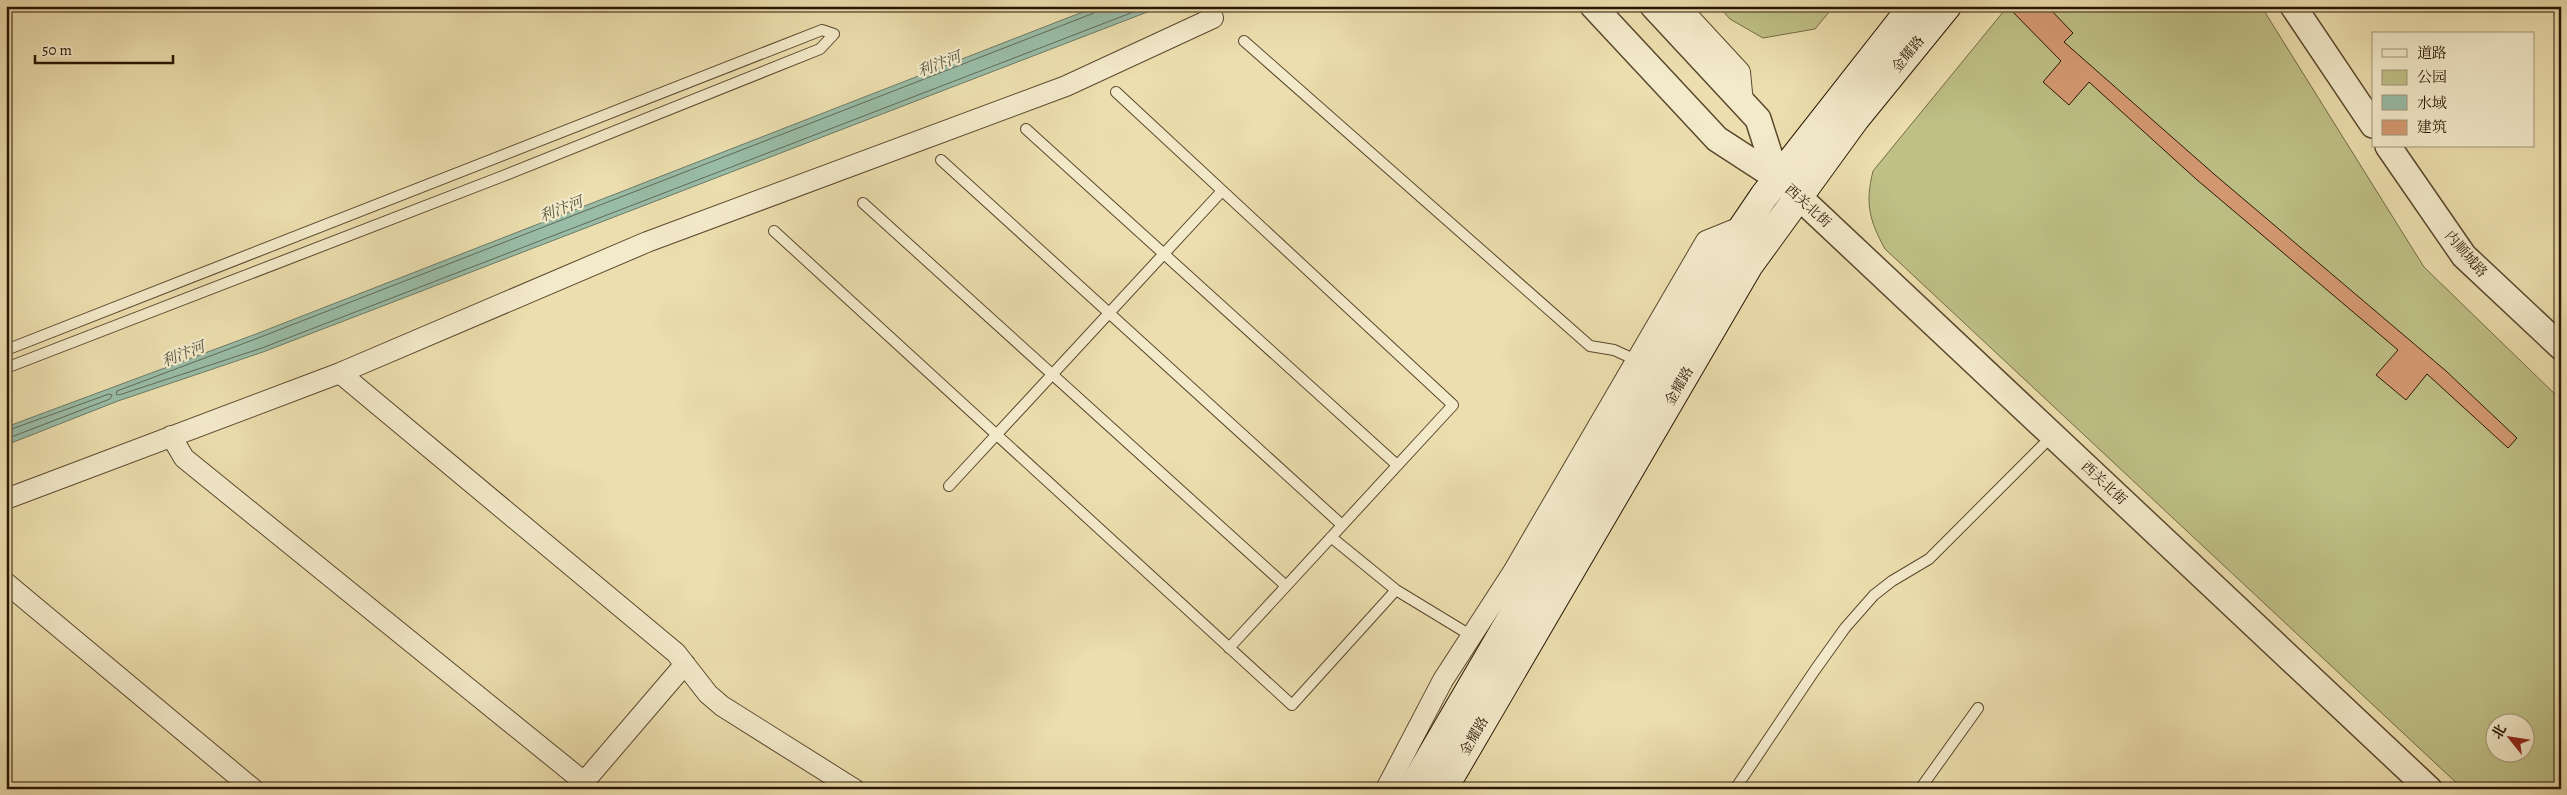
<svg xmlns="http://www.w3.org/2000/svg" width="2567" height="795" viewBox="0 0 2567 795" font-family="Alegreya,'Noto Serif SC',serif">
  <rect width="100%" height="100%" fill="#ecdeae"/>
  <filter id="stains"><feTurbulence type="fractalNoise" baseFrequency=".004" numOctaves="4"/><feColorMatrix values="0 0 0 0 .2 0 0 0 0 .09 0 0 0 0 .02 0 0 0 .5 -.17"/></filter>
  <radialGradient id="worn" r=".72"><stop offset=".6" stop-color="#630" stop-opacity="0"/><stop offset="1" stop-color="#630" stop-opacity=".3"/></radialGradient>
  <path fill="#bec086" stroke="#746b45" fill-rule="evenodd" d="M1718 6H1834L1815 29 1763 38 1730 19Z
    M2008 6H2261L2424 267 2561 400V789H2463L1885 249C1869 220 1865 203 1873 171ZM2494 722H2524V752H2494Z"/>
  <path fill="#99bca7" stroke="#6c7a66" d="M1098 6H1163L263 352 118 401 6 445V427L256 334Z"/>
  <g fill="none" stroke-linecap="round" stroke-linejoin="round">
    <path stroke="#616956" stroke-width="1" d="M1098 6 1094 13 258 338 117 391 116 394 119 395 262 348 1149 6
      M6 431 109 394 112 395 110 399 6 439"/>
  </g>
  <path fill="#d59a73" stroke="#291604" d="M2007 6H2047L2073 33 2064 42 2214 174 2446 371 2517 438 2508 448 2427 374 2406 400 2376 375 2398 350 2196 179 2089 82 2069 105 2043 82 2061 61Z"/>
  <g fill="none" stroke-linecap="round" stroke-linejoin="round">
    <defs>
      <path id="service" d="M1244 41 1590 346 1614 350 1636 360
        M1116 92 1453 405 1229 648
        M1026 129 1397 465
        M941 160 1342 525
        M863 203 1286 586
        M774 231 1292 705 1396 590 1475 638
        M6 350 822 30 834 34 820 49 503 176 6 368
        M949 486 1222 191
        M1331 537 1396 590
        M1735 789 1815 670 1845 628 1874 595 1892 581 1929 559 2052 436
        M1920 789 1978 708"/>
      <path id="minor" d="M1679 6 1740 72 1743 103
        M340 373 676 653 708 694 722 706 854 789
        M171 436 184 458 584 782
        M6 499 340 373 647 242 1066 86 1213 18
        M6 583 253 789
        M578 789 685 664
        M1386 789 1443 680 1513 572 1706 241 1743 226"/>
      <path id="tertiary" d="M1593 6 1717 139 1777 178 1798 196 2429 789
        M1653 6 1758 119 1777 178
        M2293 6 2373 125
        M2388 146 2464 256 2561 347"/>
      <path id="secondary" d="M1412 789 1718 264 1764 196 1913 6
        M1443 789 1749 265 1855 119 1947 6"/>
    </defs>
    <use href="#service" stroke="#5a482e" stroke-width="12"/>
    <use href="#minor" stroke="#5a482e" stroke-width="22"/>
    <use href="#tertiary" stroke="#5a482e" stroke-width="28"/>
    <use href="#secondary" stroke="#291604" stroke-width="30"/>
    <use href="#service" stroke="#f3eaca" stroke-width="10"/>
    <use href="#minor" stroke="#f3eaca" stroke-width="20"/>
    <use href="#tertiary" stroke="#f3eaca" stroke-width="25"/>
    <use href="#secondary" stroke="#f3eaca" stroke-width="28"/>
  </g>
  <g text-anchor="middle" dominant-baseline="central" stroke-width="4.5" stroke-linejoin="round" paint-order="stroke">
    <g font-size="14" fill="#291604" stroke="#f3eaca">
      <text transform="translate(1908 54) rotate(-51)">金耀路</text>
      <text transform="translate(1808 206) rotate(42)">西关北街</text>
      <text transform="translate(2466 254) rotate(49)">内顺城路</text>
      <text transform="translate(1679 386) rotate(-60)">金耀路</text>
      <text transform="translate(2104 483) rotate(43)">西关北街</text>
      <text transform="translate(1474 736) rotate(-60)">金耀路</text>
    </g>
    <g font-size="15" font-style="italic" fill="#50503d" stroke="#f3eaca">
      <text transform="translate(939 64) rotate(-21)">利汴河</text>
      <text transform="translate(561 209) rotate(-21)">利汴河</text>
      <text transform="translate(183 354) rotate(-21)">利汴河</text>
    </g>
  </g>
  <rect width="2567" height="795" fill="none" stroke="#ecdeae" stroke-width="25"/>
  <rect x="8" y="8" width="2552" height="780" fill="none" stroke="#291604" stroke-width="2.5"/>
  <rect x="12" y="12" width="2542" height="770" fill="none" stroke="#291604"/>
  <rect x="2372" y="32" width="162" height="115" fill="#f3eaca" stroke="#a2957b"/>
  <rect x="2382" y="49" width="25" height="8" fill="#f3eaca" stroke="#a2957b"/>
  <text x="2417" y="58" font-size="15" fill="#291604">道路</text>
  <rect x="2382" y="70" width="25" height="15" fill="#bec086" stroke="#a2957b"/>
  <text x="2417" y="82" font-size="15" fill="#291604">公园</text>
  <rect x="2382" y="95" width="25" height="15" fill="#99bca7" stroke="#a2957b"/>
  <text x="2417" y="108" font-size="15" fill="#291604">水域</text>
  <rect x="2382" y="120" width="25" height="15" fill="#d59a73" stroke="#a2957b"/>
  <text x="2417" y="132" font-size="15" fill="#291604">建筑</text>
  <g transform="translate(2510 738) rotate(300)"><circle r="24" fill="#f3eaca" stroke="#a2957b"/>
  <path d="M0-4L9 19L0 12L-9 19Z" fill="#8f2418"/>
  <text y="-8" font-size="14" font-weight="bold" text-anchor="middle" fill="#291604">北</text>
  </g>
  <path d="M35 55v8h138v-8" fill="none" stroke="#291604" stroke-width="2.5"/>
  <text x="42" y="55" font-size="15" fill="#291604" stroke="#f3eaca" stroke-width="4" paint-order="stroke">50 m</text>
  <rect width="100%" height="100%" filter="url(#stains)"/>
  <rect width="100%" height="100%" fill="url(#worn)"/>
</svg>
